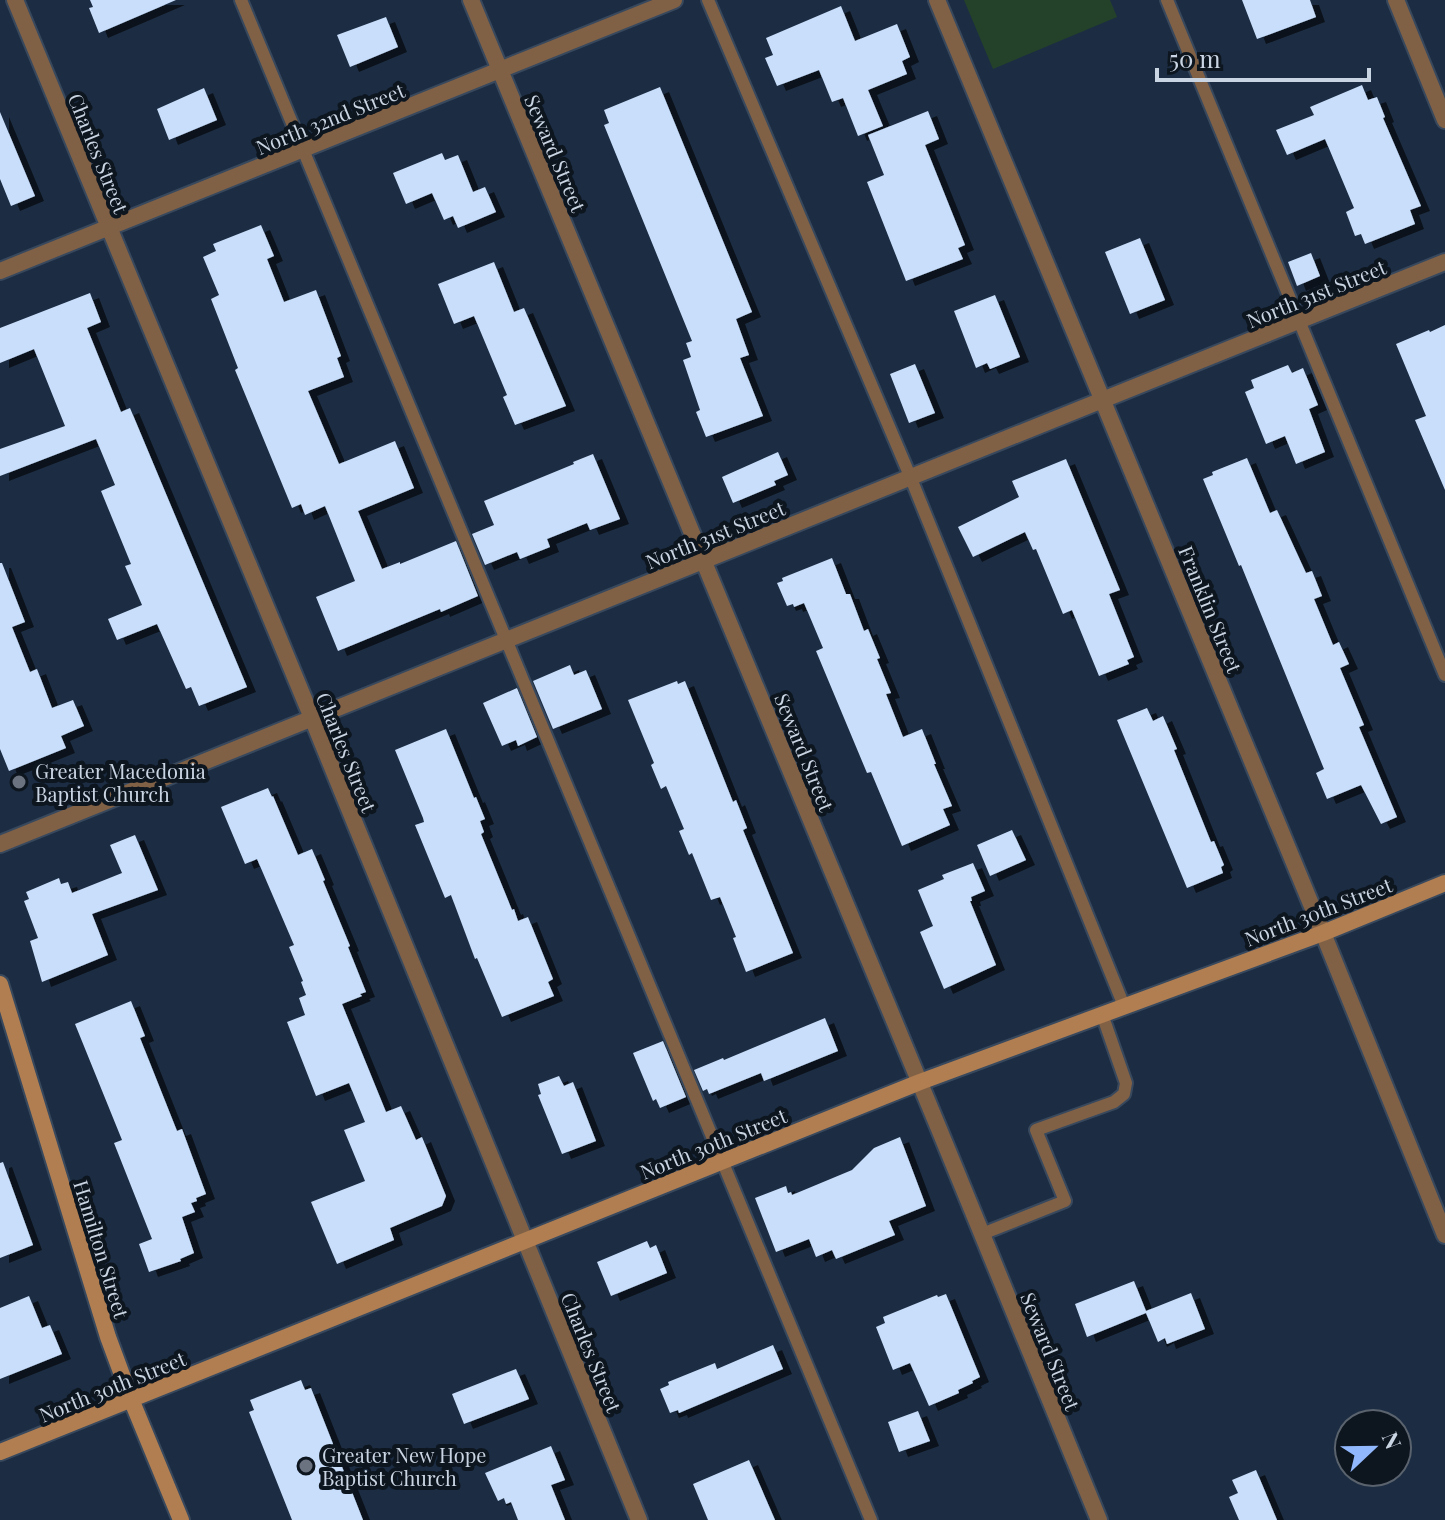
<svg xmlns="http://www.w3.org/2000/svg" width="1445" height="1520" viewBox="0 0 1445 1520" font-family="'Playfair Display',serif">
  <defs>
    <filter id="shadow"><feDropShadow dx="9" dy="5" stdDeviation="0" flood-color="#0009"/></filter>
  </defs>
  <rect width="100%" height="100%" fill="#1c2d43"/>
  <path fill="#24422a" d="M964 0H1110L1117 17 993 69Z"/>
  <path fill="#c8defb" filter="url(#shadow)" d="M90 0H176L99 33 89 8 93 7Z
    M1242 0H1310L1316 17 1257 39Z
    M841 6 855 41 897 24 910 57 902 61 907 74 868 90 883 126 858 136 843 98 832 102 819 70 777 86 765 58 773 55 766 38Z
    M386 17 398 47 350 67 337 35Z
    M1362 85 1368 100 1377 97 1385 117 1383 118 1421 206 1410 210 1415 224 1365 244 1361 234 1355 236 1346 212 1354 208 1325 139 1287 155 1276 130 1314 115 1310 107Z
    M660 87 752 312 736 319 749 355 740 358 763 416 706 437 696 412 700 410 683 360 691 357 686 343 692 341 604 125 609 123 604 110Z
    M204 88 217 120 169 140 157 109Z
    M928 111 939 139 925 145 965 245 958 248 963 259 906 281 867 182 884 175 868 135Z
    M0 112 35 196 11 206 0 179Z
    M442 153 445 160 458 155 473 192 485 187 496 212 458 228 453 216 444 220 432 193 406 204 393 173Z
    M261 225 274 256 267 259 284 302 316 290 341 356 337 358 344 377 308 391 339 464 395 441 414 488 358 511 382 569 400 562V564L456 541 478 596 441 612 440 609 338 651 316 597 355 581 325 506 305 515 301 504 292 508 235 370 238 368 211 299 219 295 203 257 216 251 213 244Z
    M1140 238 1165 300 1130 314 1105 252Z
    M1311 253 1320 276 1297 286 1288 262Z
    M494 262 514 312 524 308 566 406 515 425 503 397 507 395 474 316 454 324 438 284Z
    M90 293 101 322 87 328 121 412 130 408 247 687 199 706 191 687 186 689 157 624 117 640 108 619 142 605 125 566 131 564 101 491 115 485 96 439 0 476V449L65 426 34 349 0 363V328Z
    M995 295 1020 357 990 369 987 363 976 368 954 311Z
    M1445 325V490L1415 420 1426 416 1396 344 1429 330 1430 332Z
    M915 364 935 413 909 423 890 374Z
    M1288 365 1292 373 1303 368 1318 405 1309 409 1325 452 1296 464 1285 436 1266 444 1245 392 1254 388 1251 380Z
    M778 452 788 475 774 481 776 485 733 503 722 477Z
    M593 454 620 519 590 530 587 523 547 539 550 547 520 559 517 552 485 565 472 534 494 525 484 501 574 464 573 462Z
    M1247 458 1270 513 1277 510 1306 573 1312 571 1322 596 1314 599 1333 645 1339 642 1349 664 1340 668 1364 725 1359 727 1397 817 1381 824 1361 785 1327 799 1316 773 1324 769 1241 565 1239 566 1203 479 1213 475 1212 472Z
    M1066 459 1120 590 1109 594 1134 657 1127 660 1129 664 1099 676 1072 610 1063 614 1036 549 1033 550 1025 532 973 557 958 527 1019 497 1012 481Z
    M832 558 846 594H850L864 631 868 629 880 658 877 659 891 693 886 694 903 737 922 729 936 764H934L952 806 943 809 950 825 902 846 871 772 867 773 816 651 823 648 804 603 794 607 793 604 787 606 777 583 783 581 782 578Z
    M0 563H2L25 622 12 627 30 672 37 669 52 708 73 700 84 726 61 736 66 748 9 771 0 749Z
    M570 665 574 675 586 670 602 709 553 729 533 681Z
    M677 681 678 684 685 681 733 802 736 800 747 828 743 830 793 953 746 972 733 938 736 937 720 897 711 900 692 853 689 855 679 831 684 829 666 786 661 789 651 765 654 763 628 700Z
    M517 688 537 737 518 746 516 740 502 746 483 703Z
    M1147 708 1153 721 1163 716 1177 749 1174 750 1211 842 1214 841 1224 865 1221 867 1223 873 1187 888 1117 720Z
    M446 729 474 798 476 797 485 819 480 821 484 832 481 834 512 910 514 909 518 921 528 917 553 979 548 982 554 996 502 1017 477 958 475 959 451 895 445 898 415 825 424 822 423 818 395 750Z
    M268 788 272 797 273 796 298 855 312 849 325 880 323 881 350 946 348 947 366 992 360 994 362 996 342 1004 386 1112 401 1106 416 1140 422 1137 446 1196 442 1206 390 1228 394 1240 337 1264 311 1202 365 1181 344 1130 365 1122 349 1083 316 1096 287 1022 305 1015 299 998 306 995 301 982 303 981 289 947 294 945 257 859 245 864 221 807Z
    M1012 830 1026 860 990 876 977 845Z
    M135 835 158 890 92 914 108 955 42 982 30 941 38 938 24 901 29 899 26 892 59 878 61 884 68 882 72 893 122 873 110 845Z
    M973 863 985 891 971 897 972 901H970L996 965 944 989 920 932 933 926 918 890 944 879 942 875Z
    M131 1001 145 1036 140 1038 177 1131 182 1129 206 1194 196 1198 197 1201 191 1203 195 1212 182 1217 194 1253 180 1259 181 1261 149 1272 139 1244 152 1239 114 1143 122 1140 75 1024Z
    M825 1018 838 1051 764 1081 761 1073 709 1094 707 1089 703 1091 694 1070 723 1058 724 1060Z
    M663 1041 686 1097 660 1108 656 1099 653 1101 633 1053Z
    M559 1076 564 1086 573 1082 596 1141 562 1154 538 1095 541 1094 538 1084Z
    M900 1137 926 1206 889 1221 895 1235 836 1259 832 1250 816 1257 809 1239 776 1252 755 1198 786 1186 788 1193 791 1192 792 1195 852 1170 874 1148Z
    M3 1162 33 1245 0 1258V1163Z
    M647 1241 650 1248 656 1245 667 1273 611 1296 597 1262Z
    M1134 1281 1146 1311 1191 1293 1205 1329 1167 1344 1165 1338 1158 1342 1146 1313 1087 1337 1075 1304Z
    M946 1294 980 1377 972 1381 973 1383 958 1390 959 1393 929 1406 910 1363 893 1370 876 1327 885 1323 883 1317 937 1295 938 1297Z
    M29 1296 42 1328 50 1325 62 1354 0 1379V1308Z
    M773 1345 783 1369 679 1413 678 1410 670 1413 660 1389 669 1385 668 1382 715 1363 717 1369Z
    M516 1369 529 1399 464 1424 452 1394Z
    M301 1380 305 1390 311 1388 363 1520H292L249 1412 254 1410 250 1400Z
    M918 1411 930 1441 899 1452 888 1422Z
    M551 1446 565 1480 551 1485 565 1520H518L511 1502 506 1504 504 1498 498 1501 485 1473Z
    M749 1460 775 1520H708L693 1484Z
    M1256 1470 1277 1520H1239L1229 1497 1238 1493 1232 1480Z"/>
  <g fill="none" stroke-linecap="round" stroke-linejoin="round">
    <defs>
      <path id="lane" d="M241 0 871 1520
        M708 0 910 476 1124 1006
        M1167 0 1445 675
        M982 1234 1065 1201 1036 1130 1114 1102 1124 1094 1126 1083 1102 1014"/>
      <path id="street" d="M15 0 312 718 639 1520
        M471 0 939 1129 1099 1520
        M937 0 1323 933 1445 1235
        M1396 0 1445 120
        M0 271 674 0
        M0 844 1445 262"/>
      <path id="secondary" d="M0 984 108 1337 131 1399 181 1520
        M0 1452 920 1082 1323 933 1445 883"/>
    </defs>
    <use href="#lane" stroke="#38485d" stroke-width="16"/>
    <use href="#street" stroke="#38485d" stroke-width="20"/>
    <use href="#secondary" stroke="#38485d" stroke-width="20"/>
    <use href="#lane" stroke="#816146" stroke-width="12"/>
    <use href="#street" stroke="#816146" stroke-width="16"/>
    <use href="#secondary" stroke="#b17e51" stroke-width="16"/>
  </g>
  <g fill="#6b7280" stroke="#0d151f" stroke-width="3">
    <circle cx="19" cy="782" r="8"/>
    <circle cx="306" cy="1466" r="8"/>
  </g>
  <g text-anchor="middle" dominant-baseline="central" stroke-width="8" stroke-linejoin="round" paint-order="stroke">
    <g font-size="20" fill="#cad5e3" stroke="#0d151f">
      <text transform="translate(330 118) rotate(-22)">North 32nd Street</text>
      <text transform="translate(99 153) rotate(68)">Charles Street</text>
      <text transform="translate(556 153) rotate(67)">Seward Street</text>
      <text transform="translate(1316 293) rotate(-22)">North 31st Street</text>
      <text transform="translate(715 534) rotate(-22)">North 31st Street</text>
      <text transform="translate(1211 609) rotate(68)">Franklin Street</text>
      <text transform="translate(347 752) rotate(68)">Charles Street</text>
      <text transform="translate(805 752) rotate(68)">Seward Street</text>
      <text transform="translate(1318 911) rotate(-21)">North 30th Street</text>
      <text transform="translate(713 1143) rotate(-22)">North 30th Street</text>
      <text transform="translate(102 1249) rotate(73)">Hamilton Street</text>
      <text transform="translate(1051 1351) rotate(68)">Seward Street</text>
      <text transform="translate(592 1352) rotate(68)">Charles Street</text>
      <text transform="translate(112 1386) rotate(-22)">North 30th Street</text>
    </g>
    <g font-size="20" fill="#cad5e3" stroke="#0d151f" text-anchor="start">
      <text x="35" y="770">Greater Macedonia<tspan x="35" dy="23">Baptist Church</tspan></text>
      <text x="322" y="1454">Greater New Hope<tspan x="322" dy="23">Baptist Church</tspan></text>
    </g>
  </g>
  <g transform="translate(1373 1448) rotate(68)"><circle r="38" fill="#0d151f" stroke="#59626d" stroke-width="2"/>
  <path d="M0-6L14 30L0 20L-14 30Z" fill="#91b8fd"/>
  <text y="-12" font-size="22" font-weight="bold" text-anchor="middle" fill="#cad5e3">N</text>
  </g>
  <path d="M1157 68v12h212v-12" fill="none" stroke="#cad5e3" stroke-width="4"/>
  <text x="1169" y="68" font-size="24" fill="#cad5e3" stroke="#0d151f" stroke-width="6" paint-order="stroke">50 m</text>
</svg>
